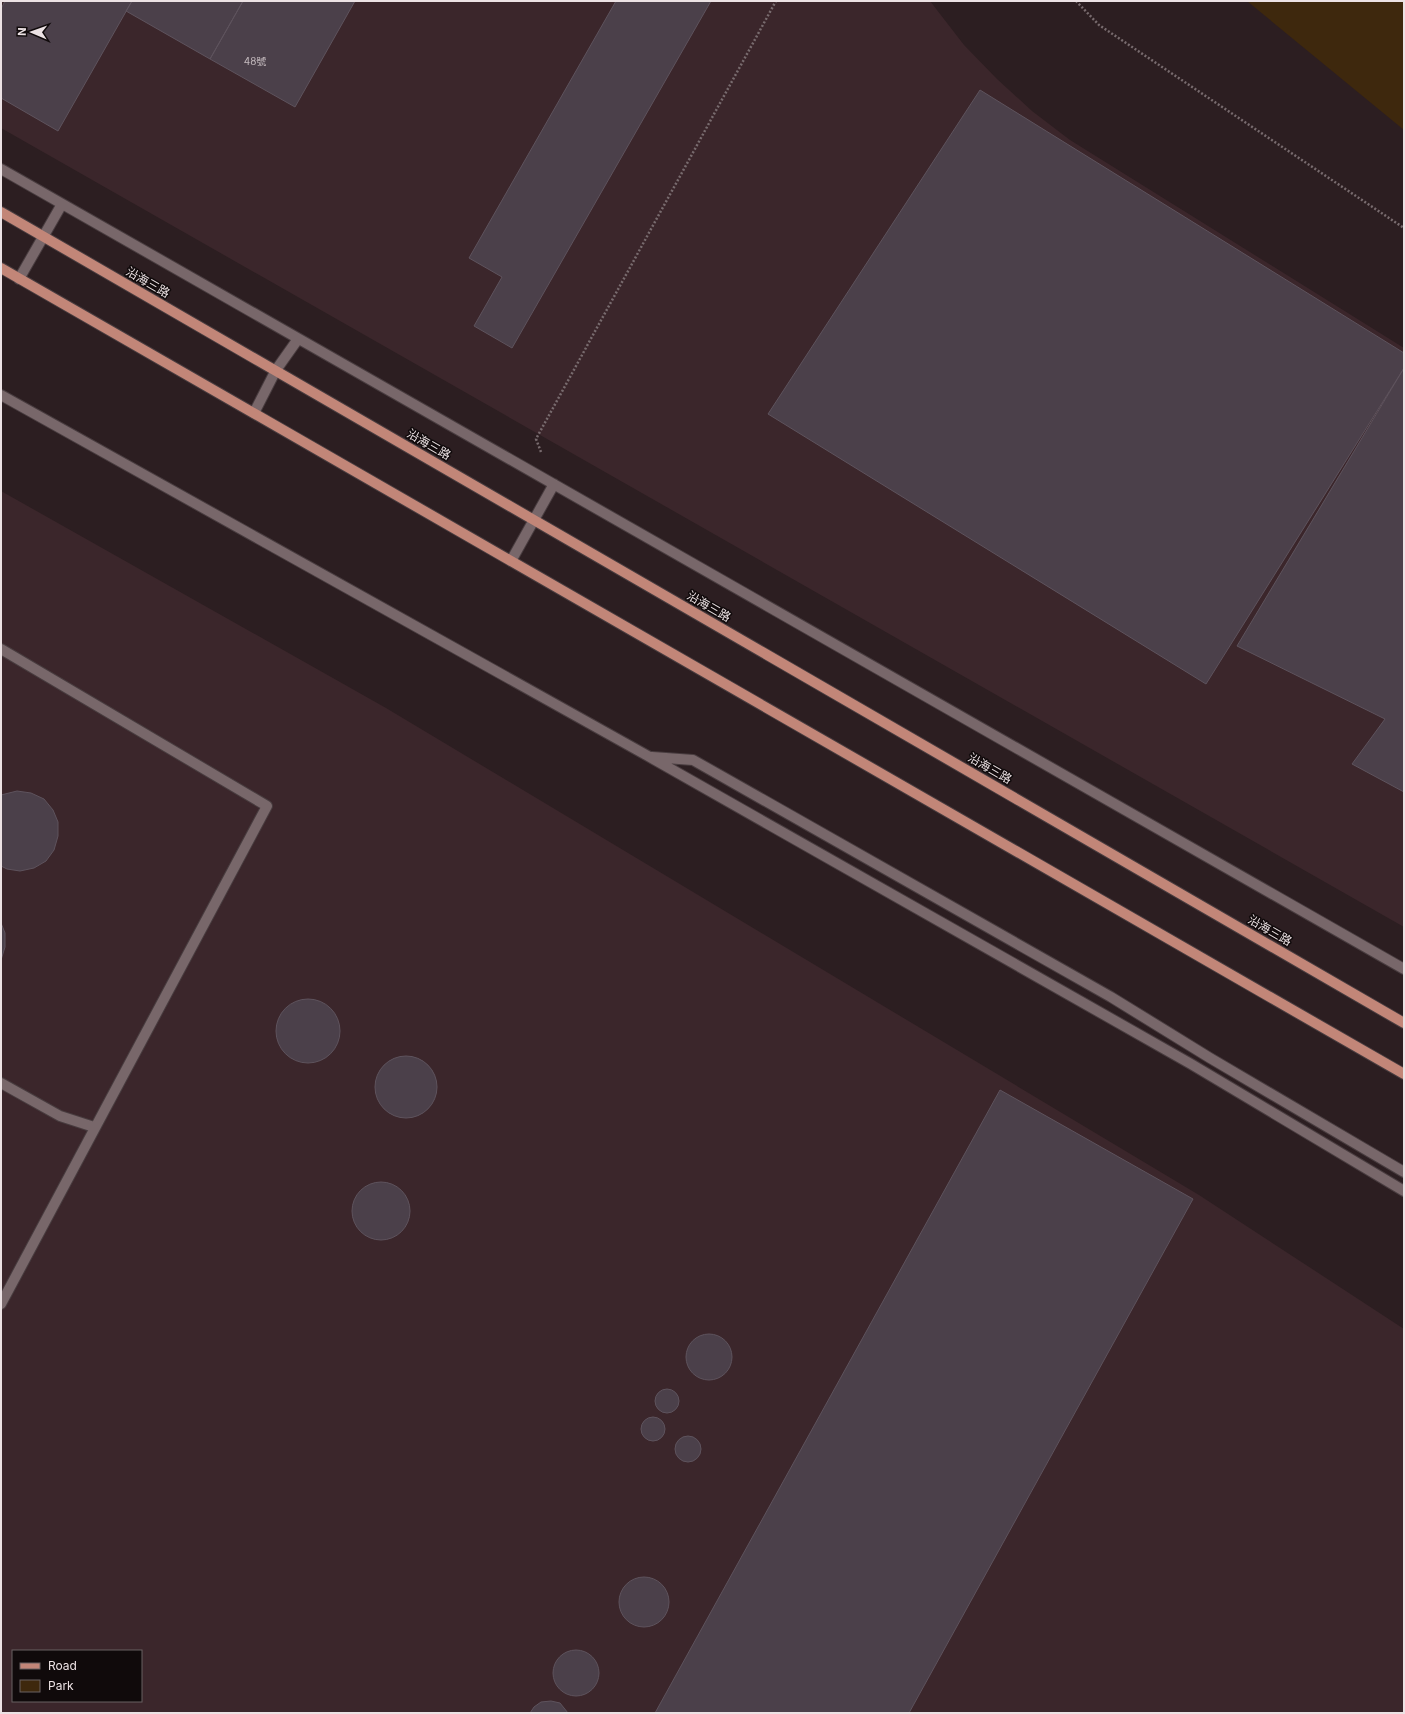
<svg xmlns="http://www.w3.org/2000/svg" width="1405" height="1714" viewBox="0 0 1405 1714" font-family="Inter,'Noto Sans TC',sans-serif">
  <rect width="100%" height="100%" fill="#2c1e21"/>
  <path fill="#3b262b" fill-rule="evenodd" d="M1 1H930L964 45 997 79 1032 111 1070 140 1404 348V927L1 128Z
    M1 491 386 708 1199 1195 1404 1329V1713H1ZM13 1651H141V1701H13Z"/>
  <path fill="#3e280d" d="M1247 1H1404V130Z"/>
  <path fill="#4b404a" stroke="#5e535d" d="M5 1H132L58 131 1 98V9Z
    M132 1H243L210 59 126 11Z
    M243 1H355L295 107 210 59Z
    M616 1H711L512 348 474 326 502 277 469 258Z
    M980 90 1404 353V368L1206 684 768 414Z
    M1404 368V792L1352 764 1385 719 1237 646Z
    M17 791 31 793 44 799 53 810 58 822V836L54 850 46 861 34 868 20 871 7 869 1 866V795Z
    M1 923 5 933V947L1 960Z
    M276 1031a32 32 0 1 1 64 0a32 32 0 1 1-64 0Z
    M375 1087a31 31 0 1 1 62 0a31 31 0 1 1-62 0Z
    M1000 1090 1193 1199 909 1713H655Z
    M352 1211a29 29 0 1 1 58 0a29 29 0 1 1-58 0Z
    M686 1357a23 23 0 1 1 46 0a23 23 0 1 1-46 0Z
    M655 1401a12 12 0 1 1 24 0a12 12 0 1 1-24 0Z
    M641 1429a12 12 0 1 1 24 0a12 12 0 1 1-24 0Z
    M675 1449a13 13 0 1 1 26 0a13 13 0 1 1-26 0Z
    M619 1602a25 25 0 1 1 50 0a25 25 0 1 1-50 0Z
    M553 1673a23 23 0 1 1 46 0a23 23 0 1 1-46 0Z
    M551 1701 560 1703 568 1713H530L534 1707 541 1702Z"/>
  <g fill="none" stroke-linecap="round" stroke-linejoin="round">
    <defs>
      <path id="lane" d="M1 649 267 806 1 1304
        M1 1083 60 1116 94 1127"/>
      <path id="street" d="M1 169 1404 969
        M19 279 62 204
        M1 395 648 756 1191 1064 1404 1191
        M254 413 276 370 298 339
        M511 561 554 484
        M652 757 693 760 1111 997 1210 1058 1404 1172"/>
      <path id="primary" d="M1 212 1404 1023
        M1 268 1404 1074"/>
    </defs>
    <use href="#lane" stroke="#483c3f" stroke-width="12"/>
    <use href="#street" stroke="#483c3f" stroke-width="12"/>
    <use href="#primary" stroke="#483c3f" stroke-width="12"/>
    <path stroke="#786b6e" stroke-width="2.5" stroke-dasharray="2 2" stroke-linecap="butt" d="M1076 1 1099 25 1404 228
      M541 452 536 439 776 1"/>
    <use href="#lane" stroke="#78676a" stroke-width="10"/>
    <use href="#street" stroke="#78676a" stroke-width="10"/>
    <use href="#primary" stroke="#c28678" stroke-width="10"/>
  </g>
  <g text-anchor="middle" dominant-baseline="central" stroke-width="3" stroke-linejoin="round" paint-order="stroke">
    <g font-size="10" fill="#c4babe">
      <text x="255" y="61">48號</text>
    </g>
    <g font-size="12" fill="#ece2e4" stroke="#100a0b">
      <text transform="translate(148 282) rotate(30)">沿海三路</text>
      <text transform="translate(429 444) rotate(30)">沿海三路</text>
      <text transform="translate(709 606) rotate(30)">沿海三路</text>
      <text transform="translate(990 768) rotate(30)">沿海三路</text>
      <text transform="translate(1270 930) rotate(30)">沿海三路</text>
    </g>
  </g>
  <rect width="1405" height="1714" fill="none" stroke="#ece2e4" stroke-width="4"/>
  <rect x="12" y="1650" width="130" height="52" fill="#100a0b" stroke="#686062"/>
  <rect x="20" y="1663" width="20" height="6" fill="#c28678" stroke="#686062"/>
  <text x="48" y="1670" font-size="12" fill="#ece2e4">Road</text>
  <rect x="20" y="1680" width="20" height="12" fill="#3e280d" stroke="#686062"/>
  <text x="48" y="1690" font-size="12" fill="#ece2e4">Park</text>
  <g transform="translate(32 32) rotate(272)" stroke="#100a0b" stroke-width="3" paint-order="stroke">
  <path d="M0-3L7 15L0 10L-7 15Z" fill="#ece2e4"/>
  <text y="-6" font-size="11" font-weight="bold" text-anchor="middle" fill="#ece2e4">N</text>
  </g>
</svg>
